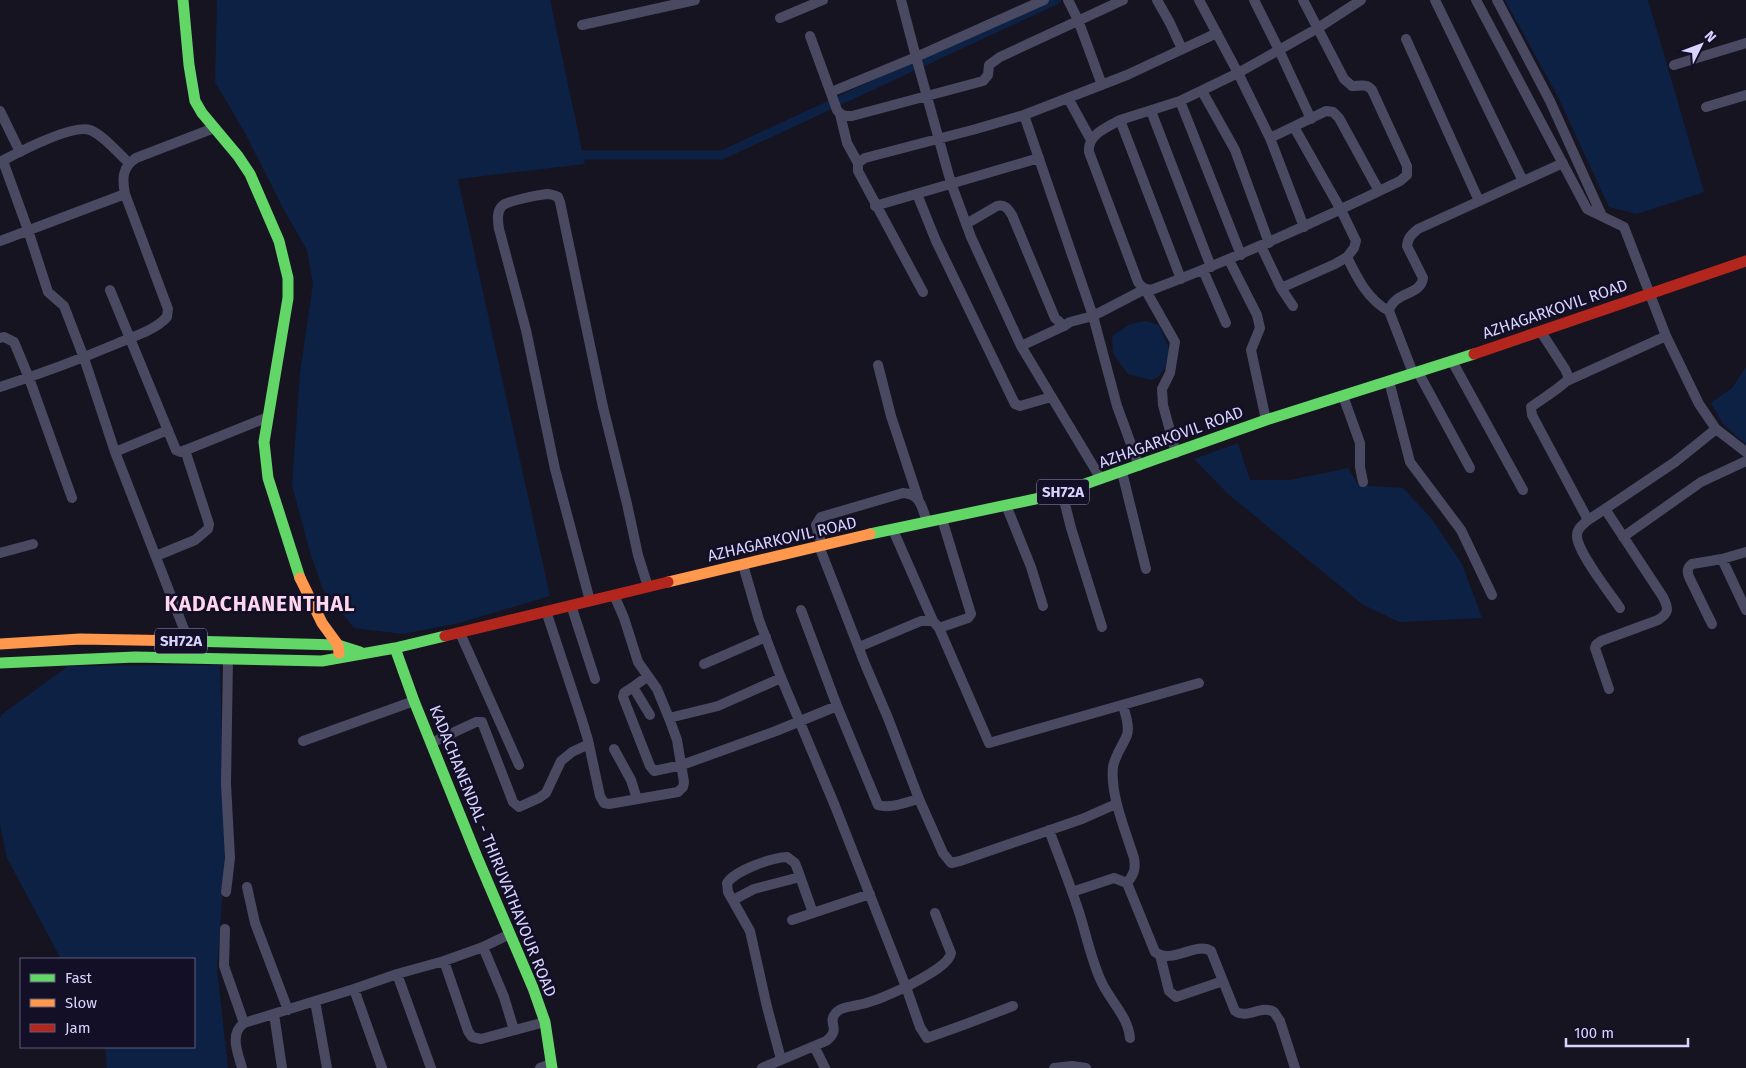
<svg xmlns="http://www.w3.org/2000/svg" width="1746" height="1068" viewBox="0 0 1746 1068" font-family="'Fira Sans',sans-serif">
  <rect width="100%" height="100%" fill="#161421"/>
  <path fill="#0d2144" d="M217 0H550L585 164 458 179 550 596 459 623 403 634 354 628 323 590 309 549 292 485 300 373 313 284 307 250 284 210 245 133 215 82Z
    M1505 0H1648L1704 192 1637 214 1609 207 1557 95Z
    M1146 321 1159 325 1169 348 1168 365 1158 377 1151 380 1128 374 1113 354 1112 336 1130 324Z
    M1746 367V444L1723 424 1711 403 1732 388Z
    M1238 443 1250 480H1290L1348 468 1358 485 1403 488 1431 518 1462 564 1482 618 1399 622 1362 604 1228 494 1194 459Z
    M220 665 225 860 217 969 228 1068H105L107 1066 105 1047H194V959H61L7 858 0 825V719L1 715 68 666Z"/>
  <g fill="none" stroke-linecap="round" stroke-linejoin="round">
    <path stroke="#0d2144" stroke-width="9" d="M573 155H722L1056 0"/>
    <path stroke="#4a4962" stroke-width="10" d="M1044 0 916 57 951 183 971 237 1021 346 1101 479
      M1068 0 1078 20 1102 85
      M1157 0 1170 23 1182 49
      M1254 0 1279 50 1311 119
      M1435 0 1523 181
      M1476 0 1587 209 1624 227 1666 336 1699 404 1716 429 1746 452
      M1497 0 1550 101 1602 216
      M780 18 823 0
      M582 25 695 0
      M810 36 837 110C841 116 845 116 852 116L983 81 988 75 989 65 1000 57 1123 0
      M1406 39 1479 201
      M1674 65 1746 43
      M1202 91 1235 150 1269 243
      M831 92 916 57 901 0
      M1068 98 1091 140
      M1180 101 1241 255
      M1706 107 1746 95
      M0 111 20 152
      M1151 111 1211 267
      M840 114 847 143 858 163
      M1024 115 1127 75 1217 33
      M1120 120C1107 127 1087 135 1089 152L1138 282C1142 288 1144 289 1151 290 1236 258 1318 221 1400 181L1407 175V166L1372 90C1366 83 1360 86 1352 86L1344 79 1303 0
      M1270 138 1326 111 1333 112 1339 118 1379 191
      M3 161 28 230 48 292 64 306 84 358 115 452 189 642V658
      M0 162C17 153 72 124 90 130 102 134 119 154 129 163
      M917 194 936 241 1015 404 1020 406 1051 397
      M875 206 1039 158
      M966 224 997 206C1005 204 1008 209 1012 215L1055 318 1064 326 1070 322 1093 316 1145 289 1175 342 1170 373 1162 389 1163 405 1176 453
      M1304 227 1270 138 1238 73 1318 28 1361 0
      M0 241 125 194
      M1261 246 1281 288 1293 306
      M1347 257C1357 278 1368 300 1389 311
      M1229 260 1257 315 1260 328 1251 350 1266 420
      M1203 270 1226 323
      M1181 279 1120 120 1180 101 1238 73 1199 0
      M1281 288 1335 264 1347 257 1354 248 1356 241 1341 210 1294 127
      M110 290 176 450 181 452 268 417
      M923 292 858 171V163L865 158 976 129 1024 115 1093 316 1117 406 1139 466
      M1541 332 1565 369 1569 378C1564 386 1540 400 1531 407L1532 415 1588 520 1605 509
      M0 338 4 337 14 342 29 378 72 498
      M1021 346 1064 326
      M1452 361 1523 490
      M878 365 891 416 918 498
      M1418 372 1470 468
      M1413 373 1389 311C1394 291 1421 296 1423 278L1407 246C1408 237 1412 234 1418 229L1563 163
      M1389 381 1410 462 1461 530 1492 595
      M1567 381 1666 336
      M0 387C40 374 78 360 116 344 134 336 154 331 167 317L168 309 125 194C122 179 122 167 136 158L214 128
      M1343 396 1360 443V467L1363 482
      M115 452 168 430
      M1122 472 1146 569
      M1062 492 1071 528 1102 627
      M1006 505 1031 567 1043 606
      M1588 520C1583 525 1577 528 1577 535 1576 551 1610 593 1620 608
      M893 530 933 621
      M1623 537 1701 482 1746 461
      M819 546 865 664 888 718 919 799 943 853 951 863 960 861 1082 819 1116 804
      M822 546 816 525 821 517 903 493C921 494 922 508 927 522
      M0 553 33 544
      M156 556 195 540 208 529 209 524 185 450
      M1722 559 1746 610
      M743 565 759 620 780 675 835 806 906 987C888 995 872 1003 853 1006 847 1007 839 1008 835 1014 827 1023 842 1029 826 1041L762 1068
      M590 601 555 469 526 330 499 229C498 222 496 212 502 206 507 201 538 195 547 194 551 194 554 195 558 197L560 202 603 407 627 504 638 555 648 587
      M571 605 595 679
      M801 610 837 706 878 805C891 809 906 802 919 799
      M546 611 581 717 588 740 600 796 604 803 609 804 678 792 683 787 684 782 677 740 669 718 657 689 638 662 624 618 614 595
      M1712 624 1689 577C1687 571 1687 568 1692 564L1722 559 1746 552
      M939 628 968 618 971 614 942 519
      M460 633 519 765
      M859 647 921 621H933L939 628 989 743 1199 683
      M704 664 766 637
      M648 676 633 687 650 715
      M633 687 624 693 623 697 650 766 654 771 682 765 776 731 837 706
      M1609 689 1595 648 1596 645 1601 641 1658 620C1669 613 1669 609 1663 597L1605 509 1675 462 1716 429
      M1123 705C1125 714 1130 726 1127 735 1122 747 1115 755 1113 767 1110 795 1126 832 1134 858 1136 869 1134 874 1127 883
      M669 718 718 706 781 678
      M303 741 414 701
      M431 743 476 722H482L513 802 519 807 539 798 546 793 561 761 572 752 589 744
      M614 749 631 780 637 799
      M1049 830C1059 857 1070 884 1079 912 1086 934 1091 959 1101 981 1110 1001 1128 1016 1130 1038
      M247 887 255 923 288 1010
      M226 892 230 858 226 784 228 659
      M1072 892 1114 878 1127 883 1155 952C1172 965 1196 941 1211 951L1235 1011C1248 1020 1261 1004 1274 1012L1280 1021 1295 1068
      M733 900 754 889 800 877
      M935 913 951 953C949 966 918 980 906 987L920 1027 927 1038 966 1024 1013 1006
      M792 920 870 894
      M225 929 224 966 244 1023
      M483 947 504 997 514 1030
      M1160 955 1169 991 1176 997 1223 981
      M444 961 468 1031 472 1037 481 1039 545 1022
      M397 974 431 1068
      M354 989 382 1068
      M315 1001 327 1068
      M274 1014 282 1068
      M814 1046 825 1068
      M781 1059 767 1007 750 931 728 892 727 883C736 870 771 858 787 857L795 863 797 868 813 913
      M242 1068C238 1053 229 1034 244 1023L354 989 397 974 444 961 483 947 510 934
      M540 1068 551 1064
      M1054 1068 1072 1066 1086 1068"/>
    <path stroke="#63d668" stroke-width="11" d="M183 0 189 65 195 101 202 113 238 156 250 174 279 241 288 278V298L264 442 268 478 300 578
      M870 534 1054 495 1266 420 1474 354
      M186 641 338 645 360 652
      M395 648 414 701 477 857 533 988 545 1022 552 1068
      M0 663 135 657 322 661 395 648 445 636"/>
    <path stroke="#ff974d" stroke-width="11" d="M300 578 322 623 338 645 339 653
      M668 582 870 534
      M0 644 80 639 186 641"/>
    <path stroke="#b3261e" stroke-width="11" d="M1474 354 1746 261
      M445 636 668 582"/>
  </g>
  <g text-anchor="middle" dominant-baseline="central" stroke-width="5" stroke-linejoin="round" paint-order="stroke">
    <g fill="#130f26" stroke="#9e99be" stroke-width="1">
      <rect x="1037" y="479.5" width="52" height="25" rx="4"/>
      <rect x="155" y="628.5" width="52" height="25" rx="4"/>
    </g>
    <g font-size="15" font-weight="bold" fill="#d9d4ff">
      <text x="1063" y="492">SH72A</text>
      <text x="181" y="641">SH72A</text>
    </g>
    <g font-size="16" fill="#d9d4ff" stroke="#130f26">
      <text transform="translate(1555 309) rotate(-19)">AZHAGARKOVIL ROAD</text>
      <text transform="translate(1171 437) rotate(-20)">AZHAGARKOVIL ROAD</text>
      <text transform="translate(782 539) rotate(-13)">AZHAGARKOVIL ROAD</text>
      <text transform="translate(493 851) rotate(68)">KADACHANENDAL - THIRUVATHAVOUR ROAD</text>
    </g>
    <g font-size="21" font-weight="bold" letter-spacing="1" fill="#ffd6f0" stroke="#130f26">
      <text x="260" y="604">KADACHANENTHAL</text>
    </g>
  </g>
  <rect x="20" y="958" width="175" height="90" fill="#130f26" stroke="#625e7d"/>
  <rect x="30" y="974" width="25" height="8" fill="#63d668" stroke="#625e7d"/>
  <text x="65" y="983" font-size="15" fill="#d9d4ff">Fast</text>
  <rect x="30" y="999" width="25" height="8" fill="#ff974d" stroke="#625e7d"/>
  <text x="65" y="1008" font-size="15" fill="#d9d4ff">Slow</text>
  <rect x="30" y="1024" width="25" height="8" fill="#b3261e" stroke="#625e7d"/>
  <text x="65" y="1033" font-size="15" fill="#d9d4ff">Jam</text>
  <g transform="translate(1701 45) rotate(48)" stroke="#130f26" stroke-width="4" paint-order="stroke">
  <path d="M0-4L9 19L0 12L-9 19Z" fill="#d9d4ff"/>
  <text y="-8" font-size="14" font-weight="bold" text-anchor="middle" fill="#d9d4ff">N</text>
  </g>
  <path d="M1566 1038v8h122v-8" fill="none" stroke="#d9d4ff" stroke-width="2.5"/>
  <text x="1574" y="1038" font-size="15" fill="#d9d4ff" stroke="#130f26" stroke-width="4" paint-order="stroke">100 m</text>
</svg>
